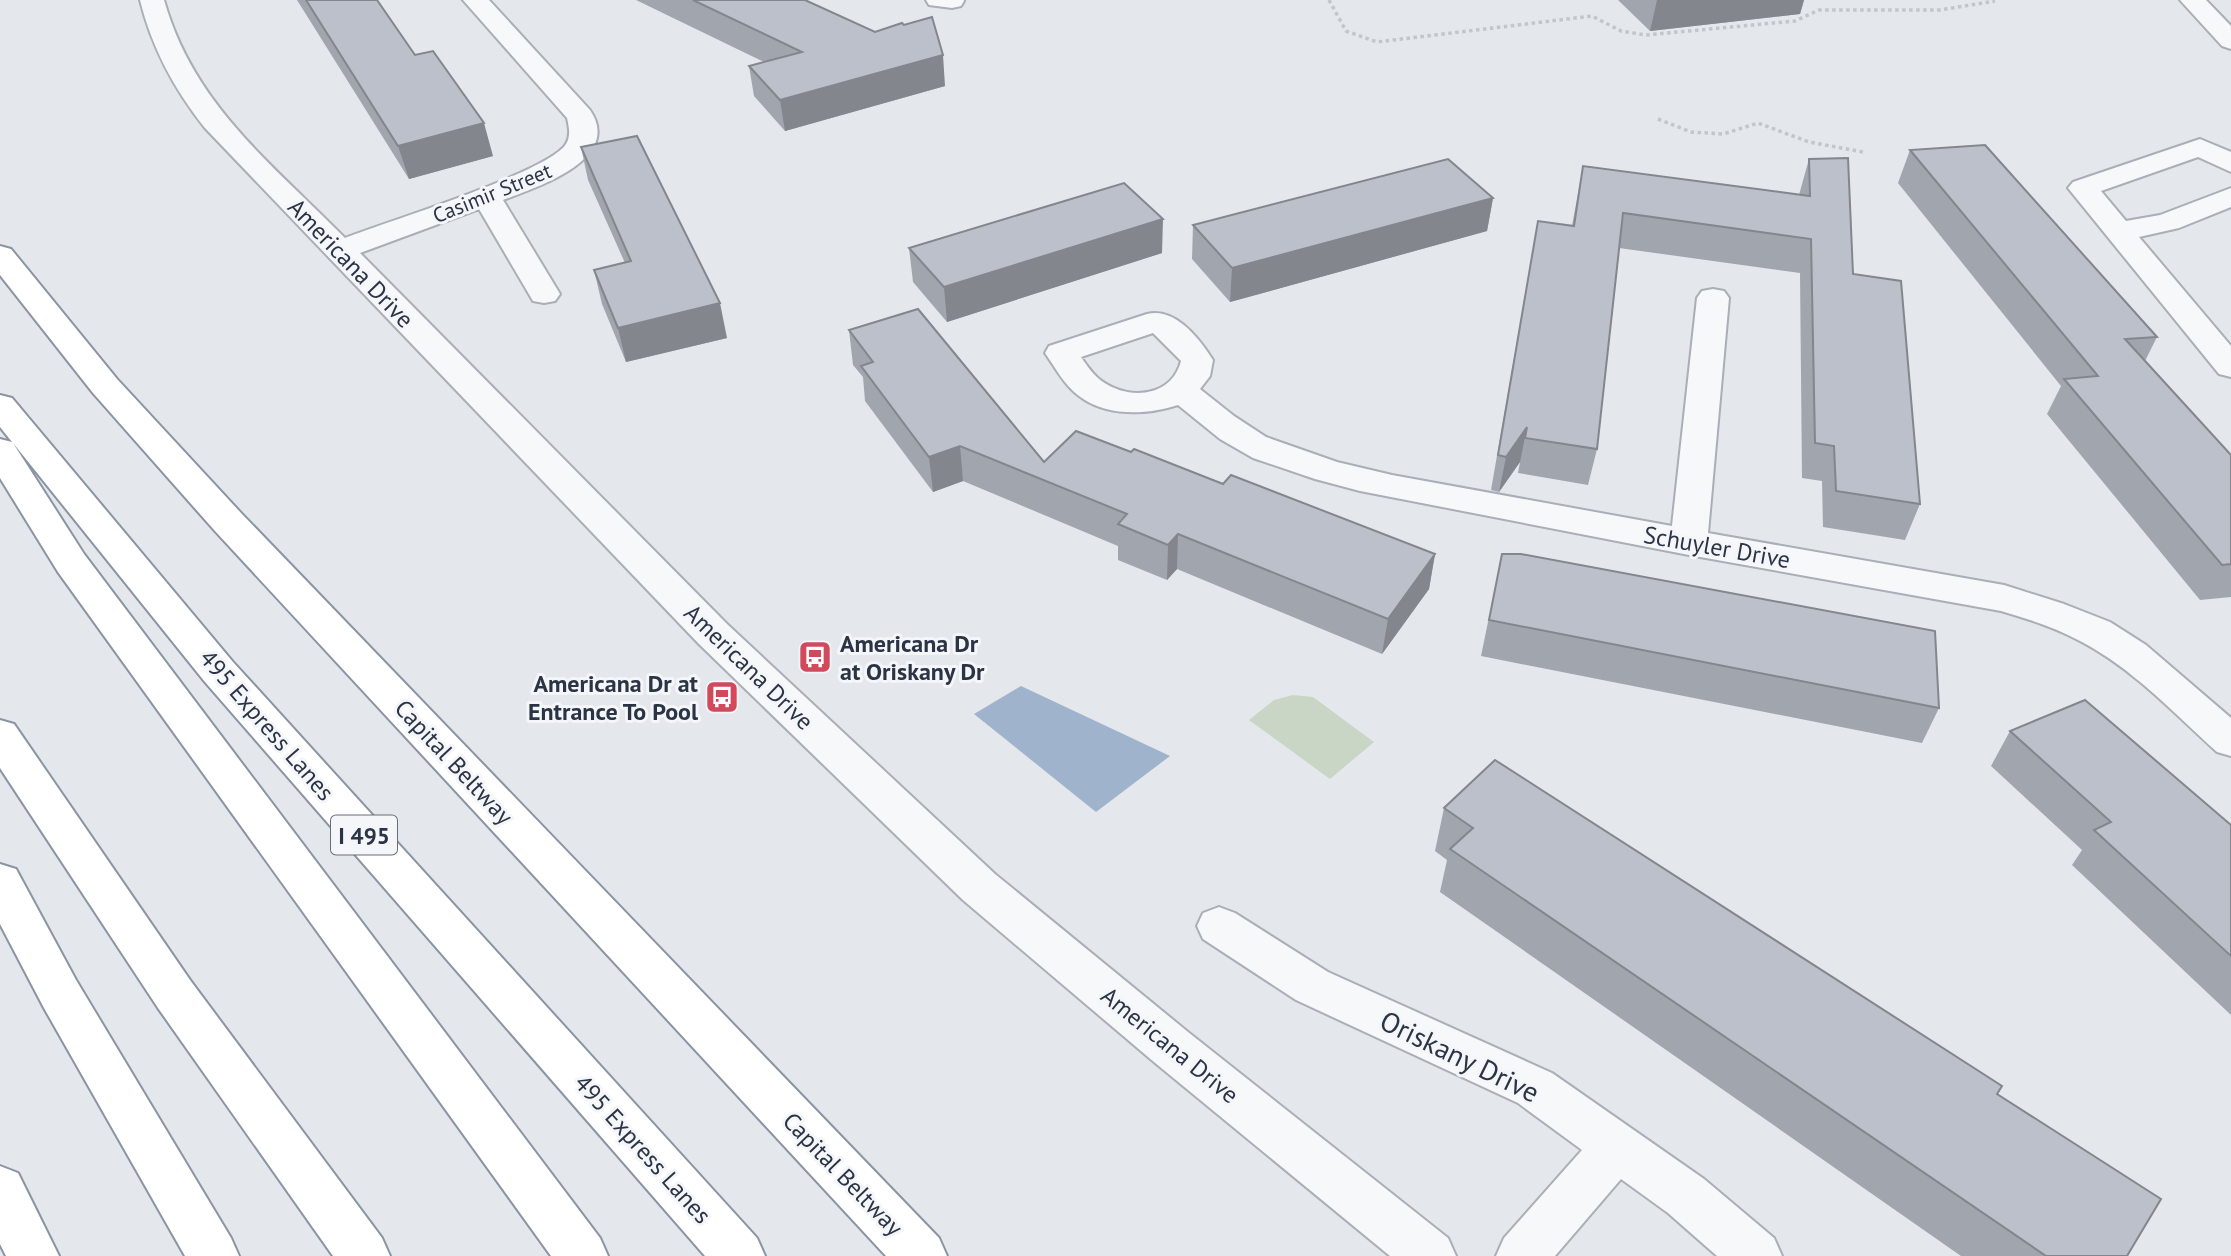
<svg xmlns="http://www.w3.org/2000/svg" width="2231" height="1256" viewBox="0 0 2231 1256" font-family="'PT Sans',sans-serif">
  <rect width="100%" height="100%" fill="#e4e7ec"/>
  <path fill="#c9d6c5" d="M1293 695 1313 697 1374 742 1330 779 1249 720 1274 700Z"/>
  <path fill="#9fb4cc" d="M1021 686 1170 756 1096 812 974 714Z"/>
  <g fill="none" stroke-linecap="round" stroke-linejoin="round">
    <defs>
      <path id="minor" d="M140 0H164C193 104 271 163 345 238 383 223 549 172 566 144 571 136 569 127 567 118L463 0H489L590 110C624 160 534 188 503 200L560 294 555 301 544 303 533 301 479 209 360 253 727 624 995 874 1188 1032 1448 1238 1456 1256H1390L1154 1062 963 900 699 644 205 128C174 89 152 48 140 0Z
        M926 0H964V1L961 6 952 8 929 5Z
        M2180 0H2206L2231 26V49L2222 46Z
        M2200 139 2231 152V172L2198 157 2101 191 2126 221 2160 215 2231 188V207L2179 228 2139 237 2231 346V377L2219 374 2068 188 2073 182Z
        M1713 289 1724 291 1729 298 1708 533 2004 585 2064 604 2110 622 2146 645 2231 718V756L2217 752C2174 713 2133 669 2082 642 2057 628 2028 619 2001 611L1689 555 1360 491 1315 479 1253 458 1220 439 1178 405C1147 415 1106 417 1079 396 1064 385 1055 367 1045 353L1049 346 1147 314C1175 307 1199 338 1213 360L1210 376 1200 389 1234 416 1266 437 1337 462 1392 475 1672 526 1697 298 1702 291ZM1153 333 1181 361C1172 396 1131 401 1103 382 1094 376 1087 366 1081 357Z
        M1219 907 1235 913 1328 972 1552 1073 1704 1179 1774 1238 1782 1256H1717L1668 1213 1621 1179 1555 1256H1496L1504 1238 1582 1150 1518 1103 1296 1000 1203 939 1197 926 1203 913Z"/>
      <path id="highway" d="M0 246 11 249 117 379 241 513 939 1238 947 1256H886L215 531 93 393 0 275Z
        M0 395 12 398 233 662 757 1238 765 1256H705L205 682 13 443 84 554 600 1238 608 1256H551L58 572 0 478V439L12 442 0 427Z
        M0 720 14 724 190 980 382 1238 390 1256H333L158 1008 0 768Z
        M0 864 16 869 76 980 231 1238 239 1256H185L44 1008 0 924Z
        M0 1166 18 1173 59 1256H6L0 1244Z"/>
    </defs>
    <use href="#minor" stroke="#a9aeb7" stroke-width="4"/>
    <use href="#highway" stroke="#8b94a3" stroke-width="4"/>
    <path stroke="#c2c5cb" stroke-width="3.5" stroke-dasharray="3.5 3.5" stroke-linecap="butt" d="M1329 0 1346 31 1377 42 1592 16 1621 31 1646 35 1795 21 1819 10H1940L1995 1
      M1658 119 1691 132 1723 134 1758 123 1809 142 1863 152"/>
    <use href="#minor" fill="#f7f8fa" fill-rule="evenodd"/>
    <use href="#highway" fill="#fff" fill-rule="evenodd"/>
  </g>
  <path fill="#a1a5ae" d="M297 0H377L415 55 493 156 409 179Z
    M636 0H805L945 86 785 131 754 96 749 66 764 62Z
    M1618 0H1804L1800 14 1650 31Z
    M581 147 727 338 626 362 602 304 594 270 625 263 588 180Z
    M1910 150 2157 337 2145 361 2231 455V597L2200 600 2047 414 2061 386 1898 183Z
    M1809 159 1853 274 1920 504 1905 540 1823 527 1822 481 1802 478 1800 273 1619 248 1597 449 1588 485 1518 473 1520 462 1499 492 1491 490 1538 221 1572 226 1583 166 1799 195Z
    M1493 198 1487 231 1230 302 1192 259 1193 225Z
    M909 248 1162 253 947 322 913 282Z
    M849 330 1044 462 1131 452 1435 554 1429 589 1382 654 1177 569 1167 580 1118 560V546L963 481 933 492 865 401 863 377 853 365Z
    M1502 554 1939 708 1922 743 1481 656Z
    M2010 731 2231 825V1015L2072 865 2082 850 1991 766Z
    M1444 808 1997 1094 2127 1256H1961L1440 892 1447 860 1435 851Z"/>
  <path fill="#83868d" d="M1657 0H1804L1800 14 1650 31Z
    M943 55 945 86 785 131 780 100Z
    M484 123 493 156 409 179 398 146Z
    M1493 198 1487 231 1230 302 1232 268Z
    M1163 219 1162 253 947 322 944 287Z
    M720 303 727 338 626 362 618 328Z
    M1527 427 1520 462 1499 492 1506 457Z
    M960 446 963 481 933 492 929 457Z
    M1178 534 1177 569 1167 580 1168 545Z
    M1435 554 1429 589 1382 654 1388 619Z"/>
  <path fill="#bbc0ca" stroke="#83868d" stroke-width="2" d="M306 0H377L415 55 433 51 484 123 398 146Z
    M693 0H805L875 32 902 23 904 25 932 17 943 55 780 100 749 66 802 52Z
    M637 136 720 303 618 328 594 270 631 261 581 147Z
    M1985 145 2157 337 2125 339 2231 455V564L2222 565 2064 379 2098 376 1910 150Z
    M1848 158 1853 274 1901 281 1920 504 1836 491 1834 446 1815 443 1811 239 1623 213 1597 449 1525 438 1527 427 1506 457 1498 455 1538 221 1574 226 1583 166 1810 196 1809 159Z
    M1448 159 1493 198 1232 268 1193 225Z
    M1124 183 1163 219 944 287 909 248Z
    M918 309 1044 462 1076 431 1131 452 1134 449 1223 484 1231 475 1435 554 1388 619 1178 534 1168 545 1118 524 1127 514 960 446 929 457 861 366 873 362 849 330Z
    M1502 554H1521L1935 631 1939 708 1489 620Z
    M2085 700 2231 825V956L2094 830 2111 822 2010 731Z
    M1495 760 2002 1086 1997 1094 2161 1199 2127 1256H2046L1450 849 1473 828 1444 808Z"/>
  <defs>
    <symbol id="bus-square" viewBox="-11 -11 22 22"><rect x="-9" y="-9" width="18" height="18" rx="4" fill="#d1495b" stroke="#f4f6f9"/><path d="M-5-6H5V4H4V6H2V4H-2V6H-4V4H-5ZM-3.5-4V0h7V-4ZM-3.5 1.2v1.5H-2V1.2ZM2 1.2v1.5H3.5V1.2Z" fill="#fff"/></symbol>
  </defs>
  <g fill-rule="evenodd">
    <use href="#bus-square" x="796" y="638" width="38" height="38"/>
    <use href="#bus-square" x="703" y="678" width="38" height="38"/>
  </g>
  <g text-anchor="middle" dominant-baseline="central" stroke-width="6" stroke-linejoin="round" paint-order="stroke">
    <g font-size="21" fill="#2b3445" stroke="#f4f6f9">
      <text transform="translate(492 193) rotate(-22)">Casimir Street</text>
    </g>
    <rect fill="#f4f6f9" stroke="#676e7b" stroke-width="2" x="331" y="815.5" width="66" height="39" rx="5"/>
    <g font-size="23" font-weight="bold" fill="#2b3445">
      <text x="364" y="835">I 495</text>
    </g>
    <g font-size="24" fill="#2b3445" stroke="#f4f6f9">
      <text transform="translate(351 263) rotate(46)">Americana Drive</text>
      <text transform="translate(1717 547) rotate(10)">Schuyler Drive</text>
      <text transform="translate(749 667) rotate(44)">Americana Drive</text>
      <text transform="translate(267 725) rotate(49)">495 Express Lanes</text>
      <text transform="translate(454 762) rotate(47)">Capital Beltway</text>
      <text transform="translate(1170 1045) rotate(39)">Americana Drive</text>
      <text transform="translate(643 1149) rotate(48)">495 Express Lanes</text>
      <text transform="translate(843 1174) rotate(46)">Capital Beltway</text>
    </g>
    <g font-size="24" font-weight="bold" fill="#2b3445" stroke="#f4f6f9" text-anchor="start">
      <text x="840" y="643">Americana Dr<tspan x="840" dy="28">at Oriskany Dr</tspan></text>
      <text x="698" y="683" text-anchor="end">Americana Dr at<tspan x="698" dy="28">Entrance To Pool</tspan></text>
    </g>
    <g font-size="28" fill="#2b3445" stroke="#f4f6f9">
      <text transform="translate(1460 1056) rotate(26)">Oriskany Drive</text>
    </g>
  </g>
</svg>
